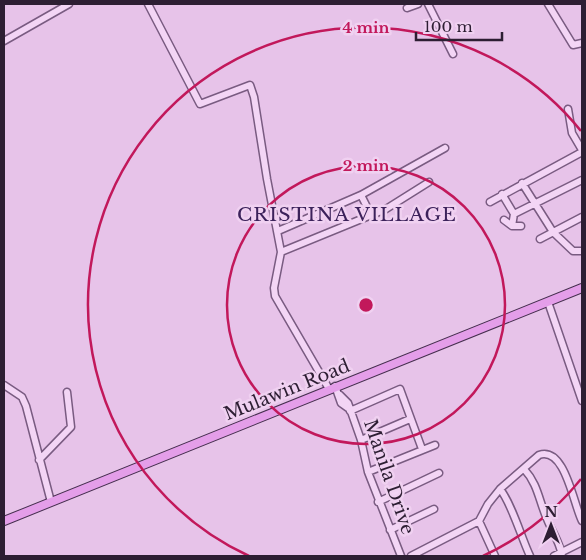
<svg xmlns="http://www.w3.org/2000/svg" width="586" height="560" viewBox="0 0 586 560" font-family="'Libre Baskerville',serif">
  <rect width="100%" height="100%" fill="#e7c3e9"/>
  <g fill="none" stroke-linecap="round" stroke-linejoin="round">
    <defs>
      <path id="minor" d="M148 4 200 104 250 85 254 97 267 179 281 252 274 288 275 296 329 389
        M428 4 453 54
        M548 4 573 45 582 43
        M407 8 418 4
        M4 41 69 4
        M568 109 572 133 582 150
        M522 183 553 232 573 251H582
        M502 194 514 214 512 226
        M361 195 371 215
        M490 202 582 152
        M514 214 582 180
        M504 220 512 226H521
        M278 231 361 195 445 148
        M540 239 582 217
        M281 252 386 209 429 182
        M548 302 582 401
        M4 385 22 397 26 406 51 502
        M335 386 341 403 348 408
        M340 395 348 403 361 440 368 472 401 556
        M350 411 400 389 422 449
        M361 440 410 419
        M39 460 71 427 67 392
        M524 469C538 484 539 501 547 519 552 532 560 542 562 556
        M368 472 435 445
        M500 489C512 504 521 537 530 556
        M378 502 439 473
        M479 521 495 556
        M390 530 434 509
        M411 556 479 521 488 504 500 489 539 455C565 446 573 503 582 521
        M554 556 582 542"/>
      <path id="major" d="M4 521 582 288"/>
    </defs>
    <use href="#minor" stroke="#795b81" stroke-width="9"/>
    <use href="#major" stroke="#462f4f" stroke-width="10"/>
    <use href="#minor" stroke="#f3d5f5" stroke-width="6"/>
    <use href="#major" stroke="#e49ee9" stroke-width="8"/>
  </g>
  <g fill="none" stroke="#c2185b" stroke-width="2.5">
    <circle cx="366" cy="305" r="139"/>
    <path d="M581 479A277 277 0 0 1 483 556M249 556A277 277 0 1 1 581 131"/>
  </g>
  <g text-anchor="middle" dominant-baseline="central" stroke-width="5" stroke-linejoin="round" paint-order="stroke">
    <g font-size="18" fill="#2d1e33" stroke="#f0d1f1">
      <text transform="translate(287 390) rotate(-22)">Mulawin Road</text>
      <text transform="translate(389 477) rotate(71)">Manila Drive</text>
    </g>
    <g font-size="19" letter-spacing="1" fill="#3c225b" stroke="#f0d1f1">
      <text x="347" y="214">CRISTINA VILLAGE</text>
    </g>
  </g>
  <circle cx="366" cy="305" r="8" fill="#c2185b" stroke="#f0d1f1" stroke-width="2.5"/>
  <g font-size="15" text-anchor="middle" font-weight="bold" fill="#c2185b" stroke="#f0d1f1" stroke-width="5" stroke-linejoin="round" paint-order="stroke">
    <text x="366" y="33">4 min</text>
    <text x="366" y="171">2 min</text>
  </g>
  <rect width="586" height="560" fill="none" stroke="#2d1e33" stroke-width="10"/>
  <g transform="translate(551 525)" stroke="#f0d1f1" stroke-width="4" paint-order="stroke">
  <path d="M0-4L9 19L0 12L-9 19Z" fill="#2d1e33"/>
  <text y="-8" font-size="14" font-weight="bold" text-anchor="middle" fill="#2d1e33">N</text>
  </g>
  <path d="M416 32v8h86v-8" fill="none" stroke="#2d1e33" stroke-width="2.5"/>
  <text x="424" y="32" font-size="15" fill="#2d1e33" stroke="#f0d1f1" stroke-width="4" paint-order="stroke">100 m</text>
</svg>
